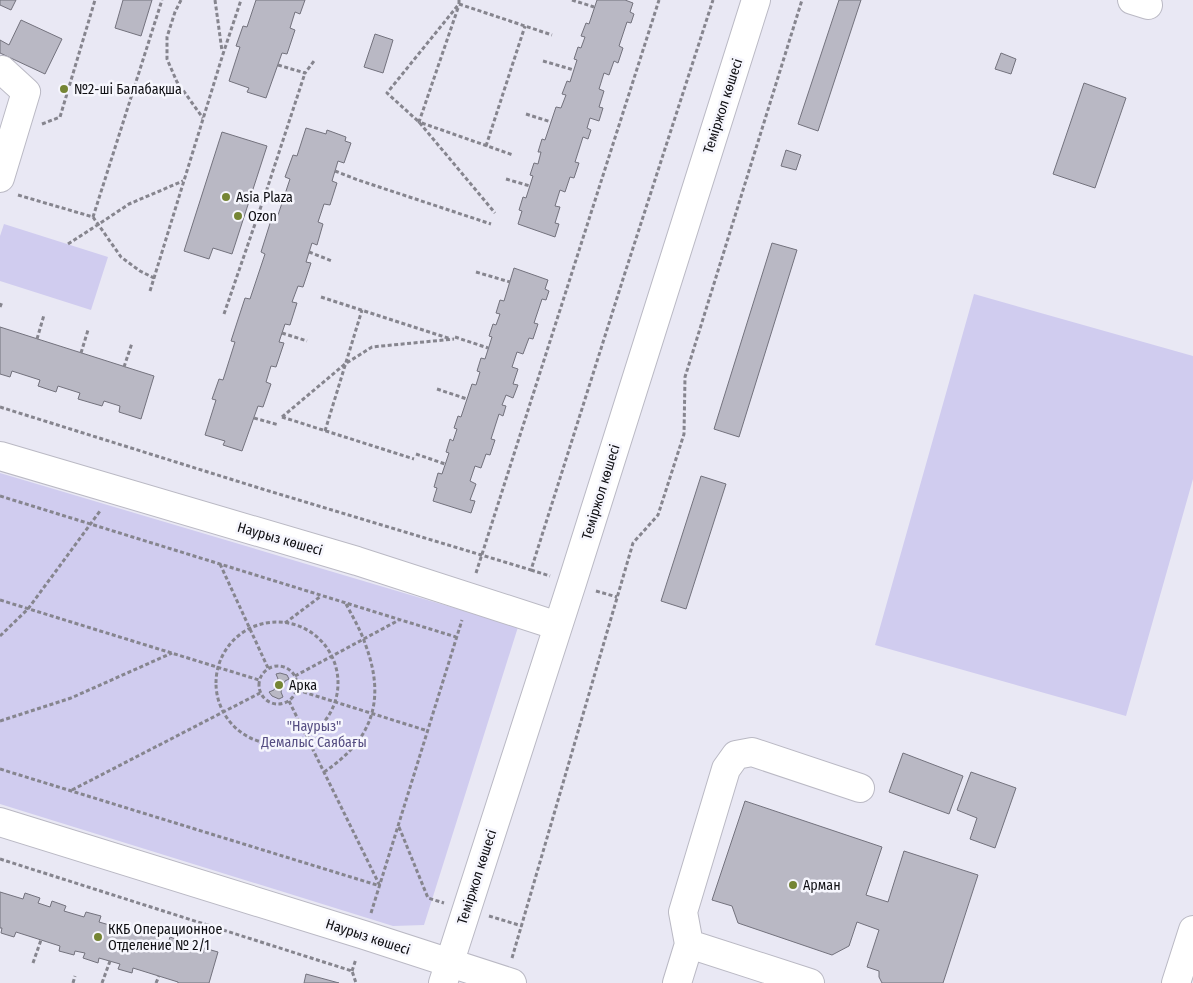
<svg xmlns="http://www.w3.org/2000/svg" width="1193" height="983" viewBox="0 0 1193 983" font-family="'Fira Sans Condensed',sans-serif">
  <rect width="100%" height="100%" fill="#e9e8f4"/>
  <path fill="#d0ccef" d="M4 224 108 257 91 310 0 281V236Z
    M974 294 1193 356V479L1126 716 875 645Z
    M0 473 518 627 424 925 393 926 0 804Z"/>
  <path fill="#b9b8c4" stroke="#73727d" d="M0 0H16L11 10 0 5Z
    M123 0H152L141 36 115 28Z
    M256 0H305L300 14 295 12 290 28 295 30 287 54 282 53 266 98 247 92 249 88 229 81 240 47 236 46 243 26 247 27Z
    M597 0H625L633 3 630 12 634 14 631 23 627 22 619 46 623 48 618 63 614 61 609 75 604 73 599 89 604 91 599 107 603 108 599 121 590 118 587 128 591 130 588 139 583 137 575 162 579 163 574 178 570 177 565 192 560 190 555 206 560 207 555 223 559 224 555 237 518 224 522 211 519 210 523 197 526 198 533 176 530 175 534 163 538 164 541 152H538L542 139 545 140 556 107 561 108 566 95 562 94 567 81 570 82 577 60 574 59 578 47 581 48 585 37 581 36 586 23 589 24Z
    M839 0H861L818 131 798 124Z
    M21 20 62 39 45 74 0 53V40L9 45Z
    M375 34 393 40 383 73 364 67Z
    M1001 53 1016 59 1011 74 995 69Z
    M1084 83 1126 98 1095 188 1053 174Z
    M306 128 326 134 327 130 346 137 345 141 351 143 344 163 338 161 332 181 337 183 330 205 324 204 318 222 323 224 317 245 312 243 306 262 311 263 303 287 298 286 292 302 297 303 290 325 285 324 279 342 284 343 276 367 271 366 266 382 271 384 263 407 258 406 242 451 223 445 225 441 205 435 216 400 212 399 219 379 223 380 235 342 231 341 245 298 250 299 265 254 261 252 272 217 277 218 290 179 285 177 293 155 297 156Z
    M222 132 267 146 232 254 213 248 209 259 184 251Z
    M786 150 801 155 796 170 781 166Z
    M772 243 797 250 739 437 714 429Z
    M514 268 548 280 545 289 549 291 546 300 542 299 534 323 538 324 533 339 529 338 523 354 517 352 512 367 518 369 513 384 518 385 513 398 506 395 502 405 506 406 503 416 499 414 491 439 495 440 490 455 486 454 481 468 475 466 470 481 476 484 470 500 475 501 471 513 433 501 437 488 434 487 438 473 442 474 449 453 446 452 450 439 453 441 457 429 454 428 458 416 461 417 472 384 476 385 480 372 477 371 481 358 485 359 492 337 489 336 493 324 496 325 500 314 496 313 500 300 504 301Z
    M0 327 154 376 141 419 119 412 120 406 104 401 102 406 78 399 80 393 58 386 56 392 38 386 40 380 12 371 10 377 0 374Z
    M701 476 726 484 686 609 661 601Z
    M280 673 287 675 289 679 285 681 281 692 283 697 279 699 272 696 269 692 274 690 278 679 276 674Z
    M903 753 963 776 949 814 889 792Z
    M971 772 1016 788 995 848 970 839 977 818 957 810Z
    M745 801 882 847 866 895 888 902 904 851 978 875 943 983H882L879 977V971L867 967 879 930 857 922 849 946 832 955 738 923 732 906 712 900Z
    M0 892 23 899 25 893 40 898 38 903 50 907 52 901 66 906 64 911 84 917 86 912 101 916 99 922 144 935 146 930 160 934 158 940 168 943 170 937 184 942 182 947 203 953 204 948 218 952 209 983H178V982L133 968 132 973 118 969 120 964 99 958 98 963 83 958 85 953 75 951 74 955 59 951 60 946 16 932 14 937 1 933 2 928H0Z
    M306 974 339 983H304Z"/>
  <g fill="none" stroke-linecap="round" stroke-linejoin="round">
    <defs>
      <path id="minor" d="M1132 0 1148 5
        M0 178 26 92 2 70
        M0 456 357 561 558 626
        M0 822 364 935 512 983
        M689 944 683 912 726 769 736 755 752 752 860 788
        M443 983 572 583 756 0
        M677 983 689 944 810 983
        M1176 983 1193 930"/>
    </defs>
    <use href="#minor" stroke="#bab9c4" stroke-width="30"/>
    <path stroke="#86858e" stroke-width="3" stroke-dasharray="4 2.5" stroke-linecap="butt" d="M181 0 175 12 167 37V59L177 82 203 118
      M215 0 222 51
      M459 0V4L387 93 419 122 495 213
      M572 0 594 7
      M459 4 552 35
      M458 8 419 122 513 155
      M543 61 574 70
      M278 65 305 73 314 61
      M526 114 551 122
      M42 124 60 117 95 0
      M486 146 525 26
      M335 171 358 180 491 224
      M506 179 530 186
      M18 195 93 217 162 0
      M93 217 121 257 140 271 154 278
      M68 244 102 222 129 204 183 181
      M309 252 332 261
      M476 272 510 282
      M150 291 223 54 241 0
      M321 297 451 339
      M0 307 2 302
      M224 314 267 189 305 73
      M282 333 307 341
      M455 337 488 348
      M37 339 44 315
      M81 353 88 330
      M124 367 132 343
      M437 389 467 399
      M0 407 259 488 531 570 623 279 713 0
      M282 417 345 364 372 347 454 339
      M282 417 414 459
      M254 418 279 425
      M325 431 362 310
      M416 454 445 464
      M0 496 456 637
      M220 564 268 668
      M531 570 550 576
      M476 573 659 0
      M596 591 617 597
      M0 600 259 680
      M216 683a61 61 0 1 1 122 0a61 61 0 1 1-122 0Z
      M285 623 321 596
      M0 636 28 609 100 511
      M259 685a19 19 0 1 1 38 0a19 19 0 1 1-38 0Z
      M295 676 399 620
      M297 690 428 731
      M289 701 380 886
      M0 721 71 698 172 653
      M0 769 380 886
      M324 772C372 740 386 701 366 646 361 631 353 617 346 604
      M72 790 260 693
      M399 827 428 898 444 903
      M0 859 352 971 356 983
      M371 913 462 620
      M489 916 522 926
      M512 958 633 543 658 515 684 434 685 377 802 0
      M33 963 41 940
      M352 971 356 959
      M73 983 75 976
      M102 983 110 961
      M156 983 159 976"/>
    <use href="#minor" stroke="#fff" stroke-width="28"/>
  </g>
  <g fill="#758534" stroke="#f6f6fd" stroke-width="2">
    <circle cx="64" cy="89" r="5"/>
    <circle cx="226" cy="197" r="5"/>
    <circle cx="238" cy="216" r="5"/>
    <circle cx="279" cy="685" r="5"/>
    <circle cx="793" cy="885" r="5"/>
    <circle cx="98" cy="937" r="5"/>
  </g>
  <g text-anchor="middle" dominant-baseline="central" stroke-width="5" stroke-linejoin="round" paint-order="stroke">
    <g font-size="14" fill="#0e0e12" stroke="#f6f6fd" text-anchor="start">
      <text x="74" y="89">№2-ші Балабақша</text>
      <text x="236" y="197">Asia Plaza</text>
      <text x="248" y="216">Ozon</text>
      <text x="289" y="685">Арка</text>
      <text x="803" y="885">Арман</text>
      <text x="108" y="929">ККБ Операционное<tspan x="108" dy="16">Отделение № 2/1</tspan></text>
    </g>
    <g font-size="14" fill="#0e0e12" stroke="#f6f6fd">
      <text transform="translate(723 106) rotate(-72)">Теміржол көшесі</text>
      <text transform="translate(601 492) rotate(-73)">Теміржол көшесі</text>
      <text transform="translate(280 539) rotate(16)">Наурыз көшесі</text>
      <text transform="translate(477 877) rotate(-72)">Теміржол көшесі</text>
      <text transform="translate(368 937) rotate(18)">Наурыз көшесі</text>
    </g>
    <g font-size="14" fill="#564e83" stroke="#f6f6fd">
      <text x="314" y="726">"Наурыз"<tspan x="314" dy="16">Демалыс Саябағы</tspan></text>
    </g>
  </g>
</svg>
